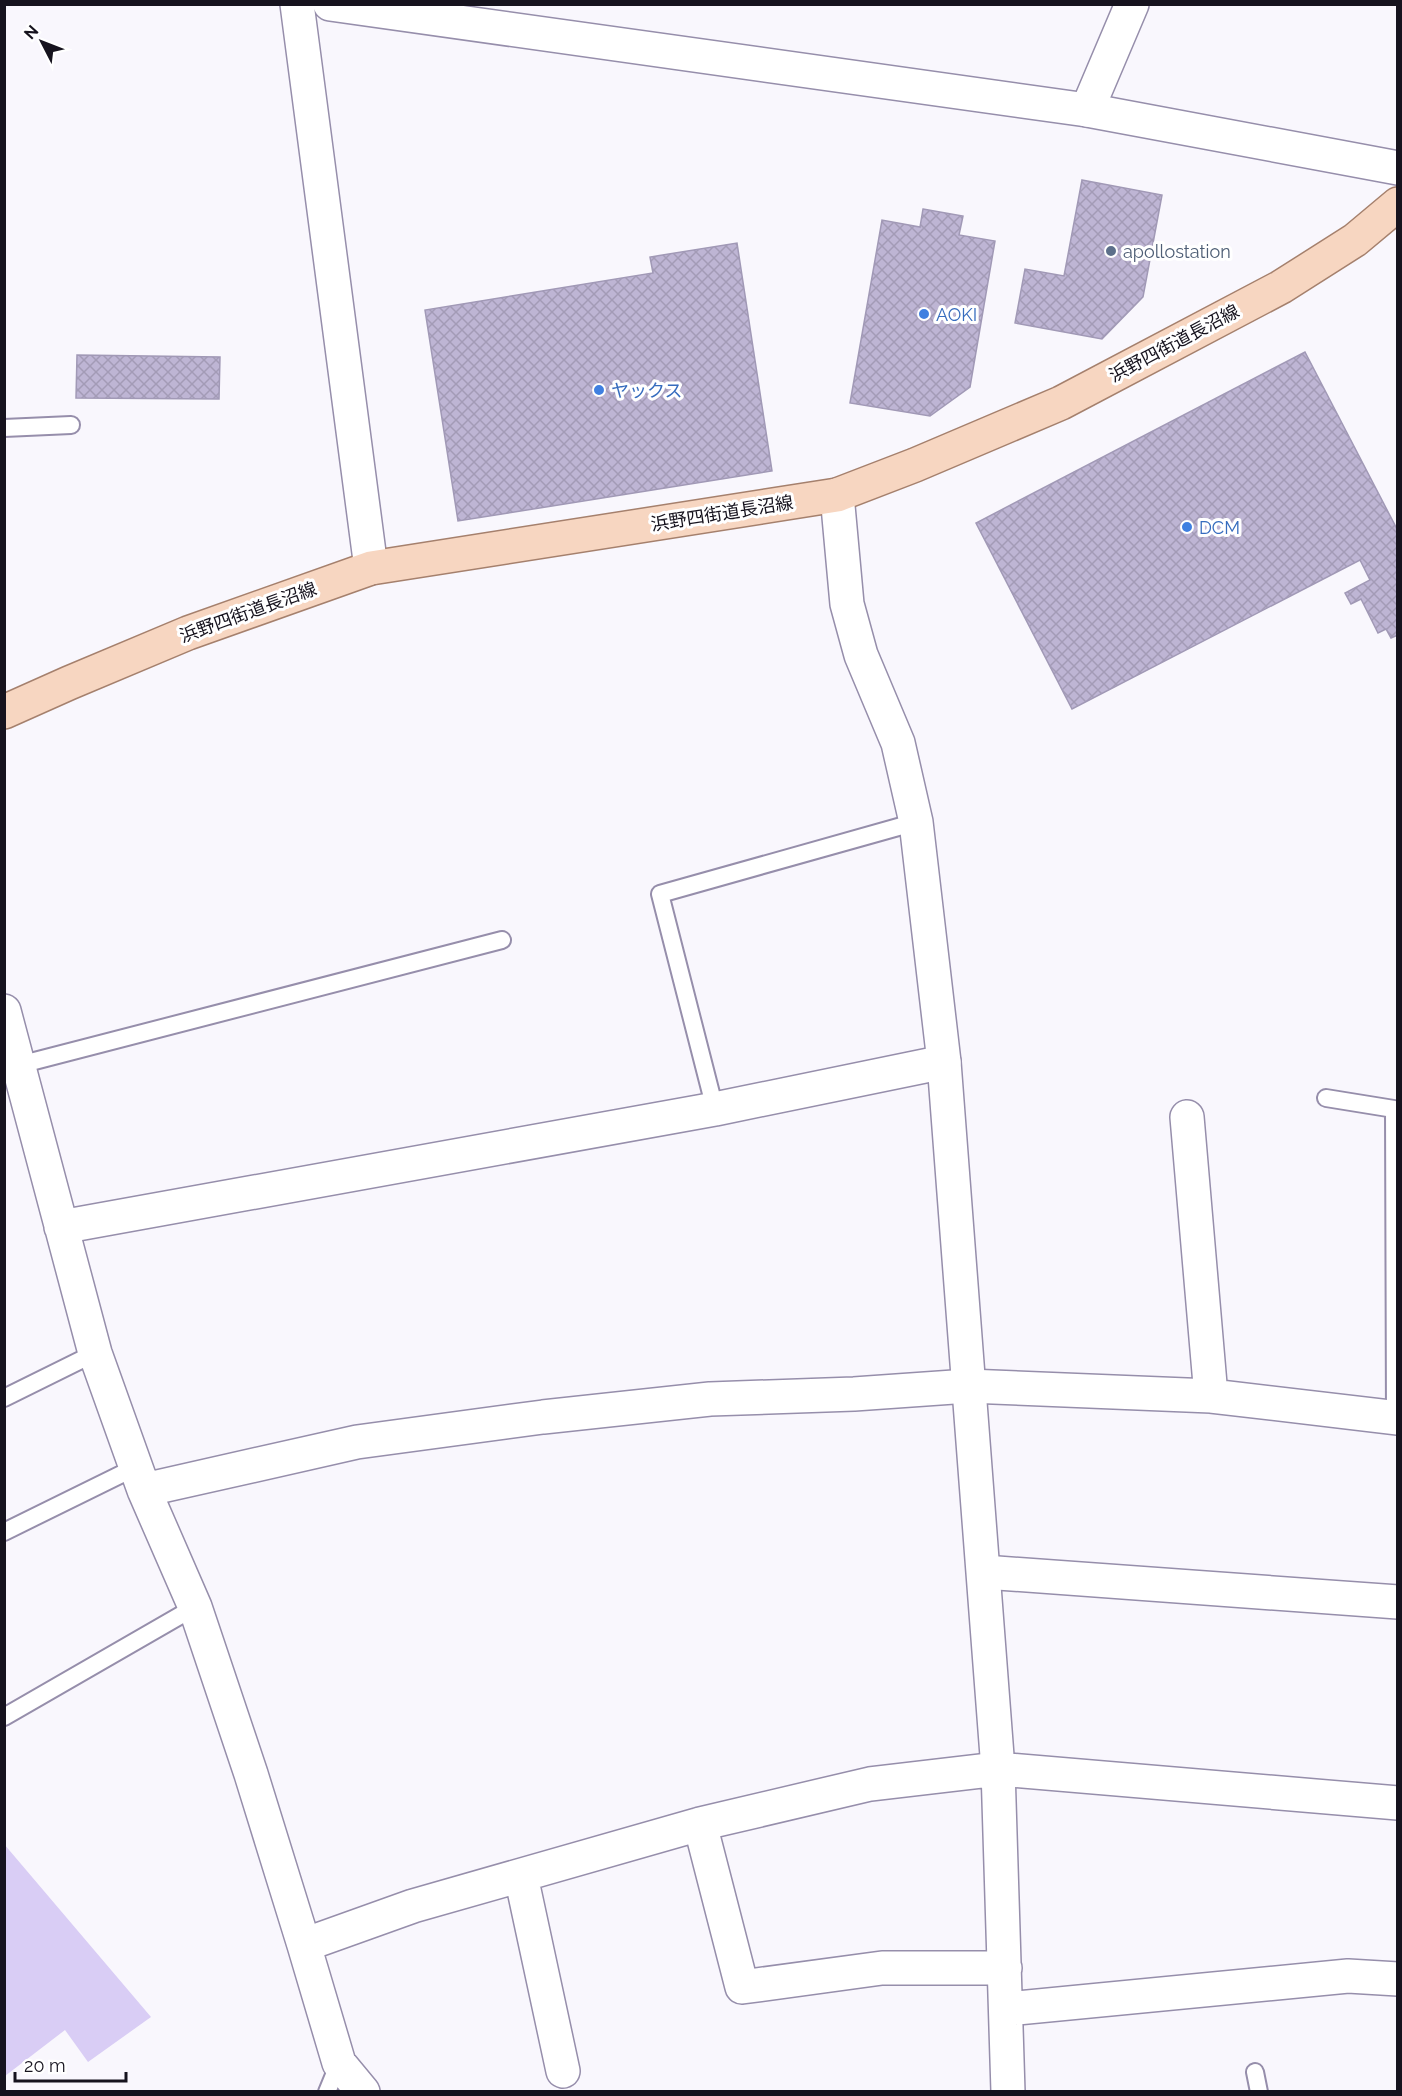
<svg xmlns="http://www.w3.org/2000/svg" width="1402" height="2096" viewBox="0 0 1402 2096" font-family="Raleway,'Noto Sans JP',sans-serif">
  <defs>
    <pattern id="building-cross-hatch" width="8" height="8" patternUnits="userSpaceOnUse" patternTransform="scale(1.5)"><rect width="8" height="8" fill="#beb5d4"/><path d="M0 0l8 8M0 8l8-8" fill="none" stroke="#a39bb6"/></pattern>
  </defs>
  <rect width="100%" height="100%" fill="#f9f7fd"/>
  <path fill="#d9cdf5" d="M4 1844 151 2017 88 2062 65 2030 5 2076Z"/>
  <path fill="url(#building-cross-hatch)" stroke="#a199b6" stroke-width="1.5" d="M1082 180 1162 195 1143 297 1102 339 1015 323 1025 269 1064 276Z
    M923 209 963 216 959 235 995 241 970 387 930 416 850 403 882 220 920 227Z
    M737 243 772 471 458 521 425 310 653 273 650 257Z
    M1305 352 1398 531V635L1391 638 1386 629 1378 633 1361 599 1351 604 1345 593 1370 580 1360 560 1072 709 976 523Z
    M77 355 220 357 219 399 76 398Z"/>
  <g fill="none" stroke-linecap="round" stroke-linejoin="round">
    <defs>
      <path id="lane" d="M4 428 71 425
        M19 1065 502 940
        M1326 1098 1394 1109 1395 1417
        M715 1109 660 894 916 822
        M4 1398 95 1353
        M4 1532 136 1467
        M4 1717 195 1607
        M1255 2072 1259 2092
        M327 2092 339 2063"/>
      <path id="street" d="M1087 110 1132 4
        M4 1011 95 1353 144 1490 195 1607 251 1774 304 1945 339 2063 363 2092
        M1187 1117 1211 1396
        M61 1227 715 1109 944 1062
        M144 1490 357 1442 543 1417 710 1399 854 1394 968 1386 1211 1396 1398 1418
        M984 1572 1398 1602
        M700 1824 742 1987 882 1968H1005
        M521 1876 563 2071
        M304 1945 413 1906 700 1824 870 1784 998 1769 1008 2092
        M1007 2009 1348 1976 1398 1979"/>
      <path id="secondary" d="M297 4 371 568
        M330 4 1087 110 1398 168
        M837 495 847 604 861 655 898 743 916 822 944 1062 998 1769 1398 1803"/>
      <path id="primary" d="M4 712 69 683 188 633 371 568 837 495 915 465 1061 403 1281 287 1355 240 1398 204"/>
    </defs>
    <use href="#lane" stroke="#968eab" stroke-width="20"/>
    <use href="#street" stroke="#968eab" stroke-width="36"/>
    <use href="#secondary" stroke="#968eab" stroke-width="36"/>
    <use href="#primary" stroke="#a5806d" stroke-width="36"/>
    <use href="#lane" stroke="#fff" stroke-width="16"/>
    <use href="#street" stroke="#fff" stroke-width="33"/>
    <use href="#secondary" stroke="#fff" stroke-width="33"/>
    <use href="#primary" stroke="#f7d6c1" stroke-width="33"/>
  </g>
  <circle fill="#5c6f8a" stroke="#fff" stroke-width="2" cx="1111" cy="251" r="6"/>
  <g fill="#3f7fe0" stroke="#fff" stroke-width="2">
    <circle cx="924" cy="314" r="6"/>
    <circle cx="599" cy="390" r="6"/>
    <circle cx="1187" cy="527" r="6"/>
  </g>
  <g text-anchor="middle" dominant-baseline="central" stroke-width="6" stroke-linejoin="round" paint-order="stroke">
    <g font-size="18" fill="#4e5e75" stroke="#fff" text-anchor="start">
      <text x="1123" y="251">apollostation</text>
    </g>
    <g font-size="18" fill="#366cbe" stroke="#fff" text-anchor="start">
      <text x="936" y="314">AOKI</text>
      <text x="611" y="390">ヤックス</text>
      <text x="1199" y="527">DCM</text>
    </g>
    <g font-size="18" fill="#16131e" stroke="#fff">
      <text transform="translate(1174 343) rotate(-28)">浜野四街道長沼線</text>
      <text transform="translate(722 513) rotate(-9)">浜野四街道長沼線</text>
      <text transform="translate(248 612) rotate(-20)">浜野四街道長沼線</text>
    </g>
  </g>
  <rect width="1402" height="2096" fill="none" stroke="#16131e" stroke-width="12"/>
  <g transform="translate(42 42) rotate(312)" stroke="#ffffff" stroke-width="4.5" paint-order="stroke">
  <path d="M0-4.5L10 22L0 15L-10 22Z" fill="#16131e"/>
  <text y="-9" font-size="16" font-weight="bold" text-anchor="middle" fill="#16131e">N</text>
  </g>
  <path d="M15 2072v9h111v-9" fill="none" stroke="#16131e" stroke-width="3"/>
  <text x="24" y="2072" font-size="18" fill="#16131e" stroke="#ffffff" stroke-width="4.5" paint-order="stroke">20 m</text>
</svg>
